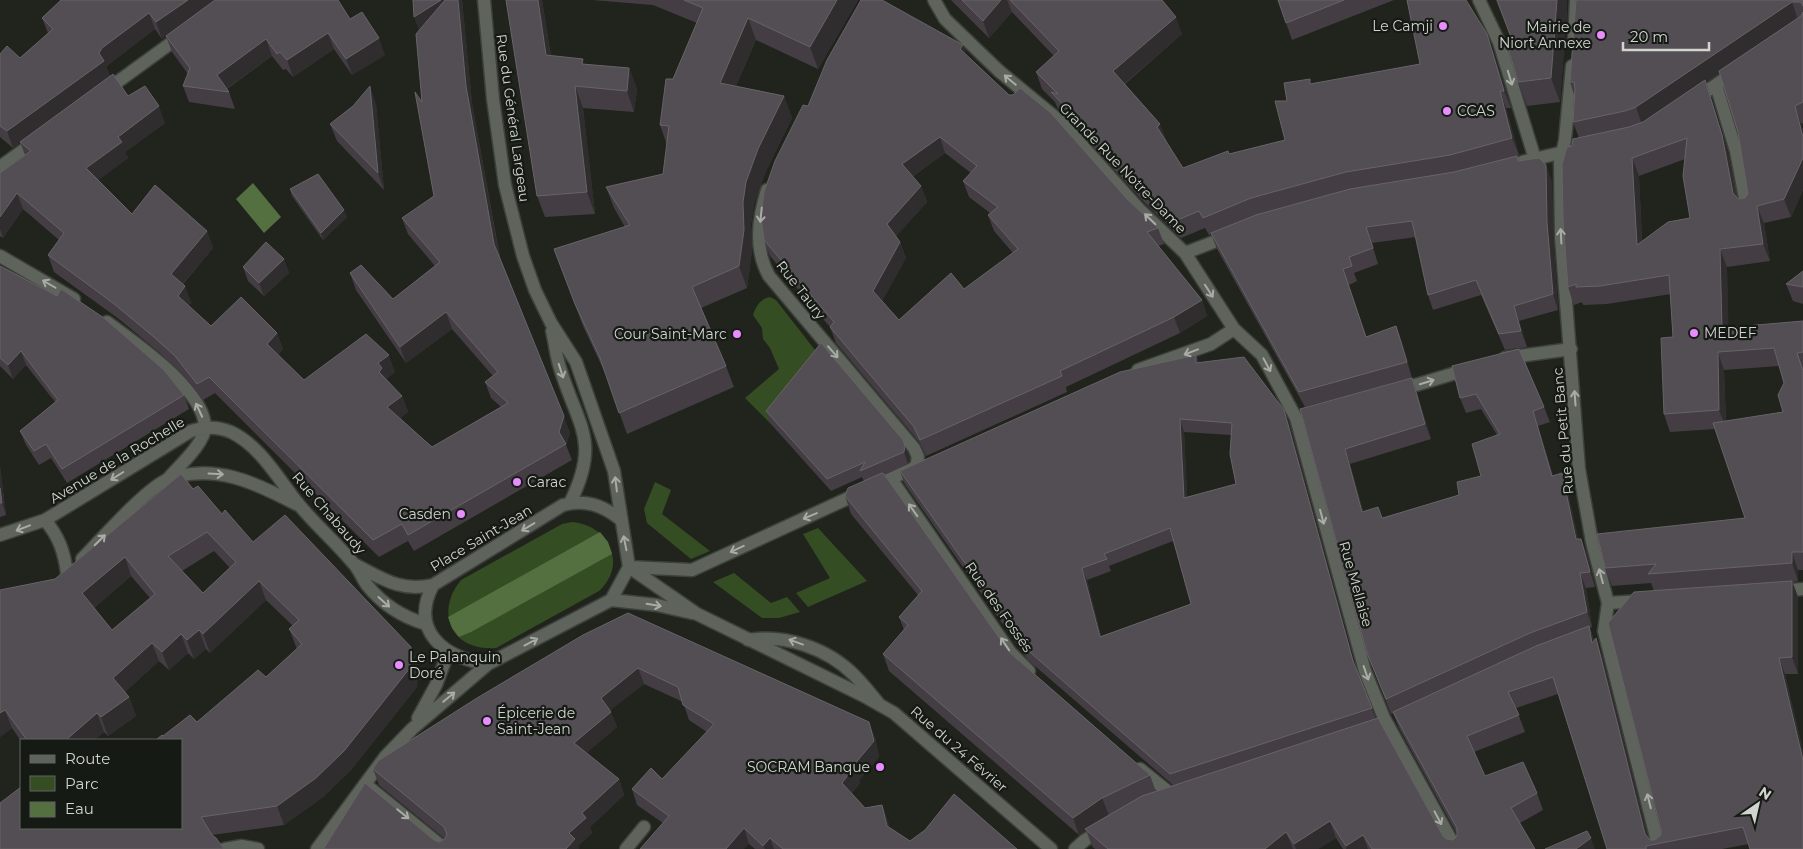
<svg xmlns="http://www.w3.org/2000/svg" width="1803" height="849" viewBox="0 0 1803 849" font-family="Montserrat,sans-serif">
  <rect width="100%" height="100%" fill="#20241d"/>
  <path fill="#344d22" d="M770 297 776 300 822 359 770 423 745 398 779 369 770 348 763 339 762 328 753 315C756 306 760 299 770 297Z
    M655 482 671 490 662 514 710 551 691 559 647 523 644 509Z
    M572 522C609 525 628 564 599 591L496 648C452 652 434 613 461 580L562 524Z
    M818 528 867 581 808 607 796 593 830 578 803 534Z
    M734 573 771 603 787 597 800 612 779 618H762L713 582Z"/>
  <path fill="#546f40" d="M253 183 281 217 264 233 236 199Z
    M600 532 608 542 612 554 471 632 459 637 452 628 448 617Z"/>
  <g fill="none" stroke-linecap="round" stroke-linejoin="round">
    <defs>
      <path id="lane" d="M748 640C785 634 827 648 854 675 863 684 871 694 879 704
        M626 849 644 827"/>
      <path id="street" d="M934 0 945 19 999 71 1062 123 1139 209 1185 253 1234 329 1262 355 1296 418 1365 671 1384 718 1456 849
        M1479 0 1499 42 1535 159
        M1574 41 1576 0
        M1572 66 1565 140 1560 163 1561 237 1579 469 1592 542 1608 603 1604 631 1659 849
        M1716 85 1736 151 1747 209
        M105 91 182 35
        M1695 99 1735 72
        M1522 162 1568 151
        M0 167 36 141
        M767 190C758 219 754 249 769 276L914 448 918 457 916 467
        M1185 253 1229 236
        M0 256 74 299
        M107 322C135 343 204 389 205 427 205 443 178 467 168 479
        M1505 358 1571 349
        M1138 370 1211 344 1234 329
        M1399 390 1469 369
        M889 481 896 486 1010 652 1029 671
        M629 567 692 570 916 467
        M1778 591 1803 589
        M1608 603 1641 601
        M1140 769 1171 794
        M365 784 445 849
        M1075 849 1085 840 1103 829"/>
      <path id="secondary" d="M484 0 493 99 505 185 523 256 535 290 551 323 576 362 614 471 629 567 611 600
        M552 331C555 343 556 356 560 368 578 427 601 440 570 503
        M45 520C59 537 64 551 67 573
        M0 535 45 520 191 431C205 427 217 426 231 432 259 445 278 478 296 501 313 523 335 541 353 563 359 569 362 578 367 585 383 605 402 617 426 624
        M82 559C100 541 148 486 169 479 215 463 256 483 296 504
        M354 564C383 579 400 592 433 585
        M629 567 697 614 864 696 894 713 1051 849
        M611 600 657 605 692 613
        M488 664C444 658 409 631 433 585L563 505C585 499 602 505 620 519
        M418 718 436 685 448 653
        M225 849 242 846 258 849
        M317 849 385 757 412 729 488 664 611 600"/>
    </defs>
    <use href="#lane" stroke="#3d413b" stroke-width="15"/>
    <use href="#street" stroke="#3d413b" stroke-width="15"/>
    <use href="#secondary" stroke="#3d413b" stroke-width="15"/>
    <use href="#lane" stroke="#5e635b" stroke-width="12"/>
    <use href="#street" stroke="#5e635b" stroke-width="12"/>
    <use href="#secondary" stroke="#5e635b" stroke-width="12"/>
  </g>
  <path fill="#443e44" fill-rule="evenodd" d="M61 0 350 19 385 55 352 75 334 49 293 77 286 69 283 70 272 56 227 89 229 92 235 109 189 102 183 86 188 74 172 52 166 36 162 39 155 29 108 65 106 67 110 76 128 96 165 123 125 152 128 158 98 180 132 214 207 231 213 248 183 284 185 286 191 303 189 306 211 326 277 333 283 349 278 355 304 380 395 372 386 379 402 396 408 412 400 418 432 447 501 407 491 398 485 382 493 376 452 329 406 363 356 290 350 273 393 299 435 266 408 234 402 218 434 196 422 102 419 30 413 0H462L472 103 500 257 570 433 566 445 572 460 414 551 408 541 379 557 215 393 203 400 181 373 160 353 119 319 54 272 48 255 59 240 23 209 3 238 0 236V173L25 155 20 142 13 148 0 137V54L20 58 48 33 42 18Z
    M506 0H542L551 56 585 64 629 68 637 89 634 112 583 108 595 214 545 217 537 196Z
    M592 0H858L818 69 756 40 736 86 784 96 792 118 766 171 754 204 751 224 752 251 747 288 701 308 726 366 734 387 627 434 606 375 583 326 554 249 625 227 614 208 606 187 663 174 667 145 660 125 673 79 697 23 653 5Z
    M951 0H1162L1182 34 1125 84 1167 141H1166L1183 168 1229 154 1285 140 1287 101 1311 84 1493 51 1511 108H1506L1519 155 1517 156 1519 161 1552 181 1553 237 1558 310 1519 321 1527 347 1505 350 1481 295 1433 310 1428 295 1416 237 1372 243 1378 264 1354 273 1357 281 1349 285 1366 337 1396 326 1402 342 1412 378 1305 407 1217 249 1211 234 1209 235 1205 228 1181 238 1145 203 1058 109 1055 102 1042 89 1036 72 1054 56 1012 12 989 38Z
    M1278 0H1394L1292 40Z
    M1496 0H1567V10L1560 102 1527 106 1518 82 1514 45Z
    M1576 0H1803V123L1801 124 1803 130V190L1791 217 1764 223 1770 261 1727 267 1728 328 1803 321V570H1798V581L1792 582 1798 597V674H1785L1803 751V849L1749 844 1722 849H1607L1558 694 1516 708 1525 732 1474 752 1485 776 1537 793 1543 810 1520 823 1535 849H1343L1336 838 1318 849H1095L1092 846 1086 830 1079 835 889 671 883 654 904 630 899 617 918 595 851 514 845 496 864 481 862 477 831 491 770 423 766 411 821 343 910 458 908 464 884 475 1009 652 1150 775 1156 792 1174 786 1028 660 904 483 900 471 1196 355 1199 362 1289 422 1356 670 1376 719 1443 836 1446 839 1453 840 1457 836V834L1399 728 1393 713 1391 714 1367 653 1300 409 1417 393 1431 439 1350 464 1363 511 1382 518 1459 495 1481 476 1497 435 1481 409 1466 413 1460 398 1452 366 1544 407 1550 422 1538 426 1553 476 1562 473 1567 488 1578 539H1581L1587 554 1595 587 1586 588 1592 627 1590 628 1594 640 1602 655 1648 837 1650 840H1655L1661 835 1654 591 1651 583 1612 586 1605 568 1745 518 1715 429 1670 432 1664 414 1673 337 1671 294 1607 304 1583 305 1582 302 1574 305 1568 287 1572 146 1579 138 1573 122 1574 95 1570 82ZM1720 73 1738 132 1748 194 1745 198 1738 199 1737 197 1728 153 1711 98 1706 82ZM1685 159 1690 218 1642 241 1639 176ZM1779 366 1784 383 1783 412 1726 421 1724 370ZM1184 432 1231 435 1236 484 1187 497ZM1173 541 1191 604 1101 636 1087 580 1111 571 1109 566Z
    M967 55 1009 95 1127 199 1158 228 1164 244 1158 246 1202 300 1207 316 1180 333 1066 387 1067 392 926 456 920 443 836 343 830 327 770 256 764 240 808 106ZM945 153 971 173 963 181 969 197 990 213 988 215 994 231 1013 253 964 289 899 320 882 301 906 258 900 242 896 236 927 202 921 186 912 177Z
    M376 104 384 190 337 141 330 124Z
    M290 189 347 217 323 240 292 196Z
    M284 259 289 273 264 296 248 281 243 267Z
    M0 266 184 395 189 409 67 483 51 458 39 465 26 445 20 431 55 402 26 365 13 379 0 366Z
    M1803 271V304L1793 301 1786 284Z
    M0 467 6 515 0 517Z
    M193 489 253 542 411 647 418 666 417 687 351 770 323 797 284 825 212 835 21 828H181L163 736 197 722 266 677 297 649 289 629 293 626 266 600 210 653 206 649 194 659 188 653 169 670 159 661 125 692 129 697 136 716 108 736 104 732 94 740H21V741L12 728 0 737V590L55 579ZM214 551 230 568 203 593 182 571ZM131 576 150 598 112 630 94 608Z
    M583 635 875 737 879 757 859 780 860 783 852 793 865 808 882 805 889 827 910 841 1017 849H755L749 844 663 823 637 805 632 789 662 779 707 732 689 720 683 702 644 684 610 710 617 727 586 753 619 779 624 795 590 827 592 833 578 846 579 849H325L324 848 434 840 439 842 445 839 379 785 373 769Z"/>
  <path fill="#2f2d2e" d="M188 0H217L162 39 156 22Z
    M441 0H451L420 33 414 17Z
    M458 0H462L472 103 500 260 494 244 466 86Z
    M538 0H542L554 77 546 55Z
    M837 0H858L818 69 810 47Z
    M1001 0H1007L1012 12 989 38 983 21Z
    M1557 0H1567V10L1560 102 1551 78Z
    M1792 2 1798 20 1706 82 1711 98 1728 153 1739 211 1733 193 1722 135 1642 125 1636 107Z
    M149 13 155 29 108 65 106 67 110 77 13 148 7 131 102 48Z
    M1176 17 1182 34 1119 88 1113 71Z
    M748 18 756 40 728 105 720 83Z
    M328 33 334 49 293 77 287 60Z
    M1487 34 1493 51 1511 108 1504 91Z
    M379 38 385 55 352 75 346 59Z
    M266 39 272 56 223 91 217 75Z
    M963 45 969 61 960 49Z
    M629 68 637 89 634 112 627 91Z
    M370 86 376 104 384 190 378 173Z
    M575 86 583 108 595 214 587 192Z
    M1500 91 1506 108 1519 155 1512 138Z
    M784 96 792 118 766 171 754 204 751 224 752 251 747 288 739 266 743 202 746 182 758 149Z
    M159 106 165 123 125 152 128 158 92 185 86 168 118 137Z
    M1795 106 1803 130V137Z
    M1160 124 1167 141 1163 144 1157 127Z
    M940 137 945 153 907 180 902 164Z
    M1632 158 1639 176 1643 263 1637 245Z
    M1803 158V190L1791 217 1784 199Z
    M1546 165 1552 181 1553 237 1558 310 1553 294 1547 222Z
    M921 186 927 202 893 240 887 224Z
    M17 193 23 209 3 238 0 229V217Z
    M1757 206 1764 223 1770 261 1763 244Z
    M344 210 347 217 323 240 321 233Z
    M1366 227 1372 243 1378 264 1373 248Z
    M207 231 213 248 177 290 171 274Z
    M900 242 906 258 879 307 873 291Z
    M1720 249 1727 267 1729 346 1722 328Z
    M284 259 289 273 264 296 259 283Z
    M185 286 191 303 184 313 178 296Z
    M1202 300 1207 316 1180 333 1174 317Z
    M1514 306 1519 321 1527 347 1521 331Z
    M446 312 452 329 406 363 400 347Z
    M1396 326 1402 342 1412 378 1407 362Z
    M277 333 283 349 273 360 267 344Z
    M21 351 26 365 13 379 8 365Z
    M1718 352 1724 370 1726 428 1719 410Z
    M389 355 395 372 386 379 388 385 379 372 378 363Z
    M1196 355 1201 367 1196 363Z
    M1412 378 1417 393 1431 439 1425 424Z
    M402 396 408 412 393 424 387 407Z
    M1284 410 1289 422 1357 673 1353 661Z
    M1533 411 1538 426 1558 491 1552 476Z
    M564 416 570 433 566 445 559 432Z
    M1180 419 1184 432 1188 510 1184 498Z
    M905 446 910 458 908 464 904 452Z
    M1345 449 1350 464 1367 527 1362 512Z
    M0 467 6 515 2 503 0 488Z
    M1562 473 1567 488 1582 554 1576 539Z
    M1581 539 1587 554 1595 587 1590 572Z
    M1792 552 1798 570V581L1792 563Z
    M125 557 131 576 89 612 82 593Z
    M1082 568 1087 580 1104 649 1100 637Z
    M1580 573 1586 588 1592 627 1587 612Z
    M259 581 266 600 210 653 203 634Z
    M1792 581 1798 597V674L1792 657Z
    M1589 626 1595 643H1592Z
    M199 630 206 649 194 659 187 640Z
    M181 634 188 653 169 670 162 652Z
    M1596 638 1602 655 1650 845 1645 834Z
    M152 643 159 661 120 697 113 678Z
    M411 647 418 666 417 687 351 770 323 797 284 825 277 806Z
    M1779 658 1785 674 1803 751V760Z
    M638 668 644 684 607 713 601 698Z
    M129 697 136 716 108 736 101 717Z
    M5 710 12 728 0 737V713Z
    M611 712 617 727 580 759 574 743Z
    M97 713 104 732 94 740H66Z
    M869 722 875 737 879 757 859 780 860 783 848 799 842 783 853 766Z
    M619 779 624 795 590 827 592 833 578 846 579 849H566L569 833 582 813Z
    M1102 798 1109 815 1079 835 1073 818Z
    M882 805 888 821 893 841 887 826Z
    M1330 821 1336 838 1318 849H1296L1294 844Z
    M744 828 749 844 744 849H726Z
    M1286 832 1293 849H1265Z
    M1363 835 1368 849H1346V846Z
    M770 838 774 849H765L763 846Z
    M1591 838 1595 849H1576Z"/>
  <path fill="#534e53" stroke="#676367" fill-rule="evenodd" d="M61 0H188L156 22 149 13 102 48 99 53 104 61 7 131 0 126V54L7 46 20 58 53 29 42 18Z
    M215 0H338L350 19 362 12 379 38 346 59 328 33 287 60 280 52 277 54 266 39 217 75 229 92 183 86 190 68 166 36Z
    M413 0H441L414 17Z
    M445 0H458L466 86 494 244 564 416 559 432 566 444 408 535 402 524 373 540 209 377 197 384 175 356 154 337 113 303 48 255 64 233 17 193 0 217V173L31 151 20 142 113 74 128 96 145 86 159 106 118 137 122 142 86 168 132 214 155 185 207 231 171 274 185 286 178 296 211 326 241 297 277 333 267 344 304 380 366 334 389 355 378 363 382 368 379 372 402 396 387 407 432 447 508 403 485 382 498 372 446 312 400 347 350 273 361 265 393 299 440 262 402 218 434 196 415 92 422 102 416 34Z
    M506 0H538L546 55 583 59 582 64 629 68 627 91 575 86 587 192 537 196Z
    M684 0H837L810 47 748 18 720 83 784 96 758 149 746 182 743 202 744 230 739 266 692 287 726 366 619 413 600 358 575 304 554 249 630 225 606 187 663 174 669 126 660 125 666 79H673L703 8Z
    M861 0H882L963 45 960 49 1009 95H1013L1020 88 1051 113 1127 199 1158 228 1147 232 1202 300 1174 317 1060 371 1062 376 920 440 914 427 830 327 834 322 764 240 761 217 764 192 775 161 803 105 808 106 827 60ZM940 137 977 166 963 181 998 207 988 215 1018 249 964 289 951 273 899 320 873 291 900 242 887 224 921 186 902 164Z
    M962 0H1001L983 21Z
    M1010 0H1162L1176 17 1113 71 1160 124 1157 127 1183 168 1228 151 1229 154 1285 140 1275 101H1287L1284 83 1310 79V84L1420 64 1407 0H1466L1487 34 1504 91H1500L1512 138 1450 155 1346 172 1251 198 1203 218 1199 211 1175 221 1139 186 1051 92 1058 94 1036 72 1059 51Z
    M1278 0H1344L1286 23Z
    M1497 0H1557L1551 78 1518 82 1508 48 1514 45Z
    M1576 0H1803V6L1801 2H1792L1636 107 1625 111 1573 122 1575 89 1574 82H1570Z
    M1803 12V102L1795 106 1803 137V158L1784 199 1757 206 1763 244 1720 249 1722 328 1803 321V352L1797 353 1803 371V552H1792V563L1648 574 1656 564 1605 568 1597 534 1745 518 1713 423 1783 412 1778 395 1784 383 1774 348 1718 352 1719 410 1664 414 1661 338 1673 337 1669 275 1600 286 1576 287V284L1568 287 1563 219 1562 164 1567 147 1572 146 1573 139 1629 127 1643 122 1705 80 1722 135 1733 193 1738 199 1745 198 1748 194 1738 132 1719 71 1801 16ZM1687 138 1683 176 1690 218 1668 222 1637 245 1632 158Z
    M370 86 378 173 330 124 353 106Z
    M1517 156 1518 161 1539 158 1546 165 1547 222 1553 294 1514 306 1521 331 1499 334 1476 280 1428 295 1412 221 1366 227 1373 248 1349 257 1352 266 1343 269 1366 337 1396 326 1407 362 1299 392 1211 233 1256 215 1350 189 1454 172Z
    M318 174 344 210 321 233 290 189Z
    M266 242 284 259 259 283 243 267Z
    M0 266 57 296 61 289 104 318 164 370 184 395 62 469 46 444 34 451 20 431 58 400 21 351 8 365 0 358Z
    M1803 271V287L1786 284Z
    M821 343 903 440 905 446 904 452 860 471 865 462 827 479 766 411Z
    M1519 349 1544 407 1533 411 1552 476 1562 473 1576 539H1581L1590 572 1580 573 1587 612 1530 633 1386 699 1367 653 1300 409 1412 378 1425 424 1345 449 1362 512 1378 507 1382 518 1386 517 1459 495 1457 482 1481 476 1472 444 1500 434 1476 394 1460 398 1452 366Z
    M1196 355V363L1244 357 1284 410 1353 661 1372 708 1170 774 1024 647 900 471 1120 372ZM1180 419 1232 423 1230 454 1236 484 1184 498ZM1170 528 1191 604 1100 637 1082 568 1107 559 1104 554Z
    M882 473 884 474 1009 652 1150 775 1102 798 1073 818 883 654 908 625 899 617 922 591 845 496 848 488Z
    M181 474 193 489 198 486 222 514 225 510 253 542 285 515 411 647 410 668 344 751 316 778 277 806 201 817 212 835 216 838 224 849H0V803L21 787V828H181V740H156L162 735 163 736 190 715 197 722 258 670 266 677 302 644 289 629 299 620 259 581 203 634 199 630 187 640 181 634 162 652 152 643 113 678 129 697 101 717 97 713 66 740H27L5 710 0 713V590L55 579ZM207 532 236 562 203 593 168 556ZM125 557 155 594 112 630 82 593Z
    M0 488 2 503H0Z
    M1792 581V657L1779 658 1803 760V849H1750L1743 827 1646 846V849H1607L1553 677 1508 692 1519 715 1467 736 1485 776 1523 762 1537 793 1511 808 1535 849H1372L1363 835 1346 846 1330 821 1294 844 1286 832 1265 849H1108L1085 829 1142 796 1378 718 1443 836 1446 839 1453 840 1457 836V828L1393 712 1536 646 1589 626 1592 643 1596 638 1645 834 1650 840H1655L1661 835V830L1608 623 1634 592Z
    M628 613 869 722 874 741 853 766 854 767 842 783 865 808 882 805 887 826 910 841 925 830 954 794 1017 849H783L770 838 763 846 744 828 726 849H640L669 816 632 789 651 768 662 779 714 724 683 705 678 687 638 668 601 698 611 712 574 743 619 779 582 813 586 818 569 833 575 839 566 849H326L324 848 365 783 434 840 439 842 445 839 447 834 444 827 373 769 378 761 477 698 583 635Z
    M1587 831 1591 838 1576 849H1545Z"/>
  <defs><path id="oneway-shaft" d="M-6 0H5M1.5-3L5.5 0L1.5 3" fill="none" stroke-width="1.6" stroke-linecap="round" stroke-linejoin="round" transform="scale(1.25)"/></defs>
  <g stroke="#a9aca6">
    <use href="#oneway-shaft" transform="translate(1510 78) rotate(73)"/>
    <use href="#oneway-shaft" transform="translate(1010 80) rotate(-140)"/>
    <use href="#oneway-shaft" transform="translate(761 215) rotate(96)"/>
    <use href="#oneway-shaft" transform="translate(1150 219) rotate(-136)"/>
    <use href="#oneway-shaft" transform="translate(1561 236) rotate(-93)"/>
    <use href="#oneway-shaft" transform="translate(49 284) rotate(-150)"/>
    <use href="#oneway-shaft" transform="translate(1209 291) rotate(57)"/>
    <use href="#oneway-shaft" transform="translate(833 352) rotate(49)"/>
    <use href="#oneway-shaft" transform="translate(1191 352) rotate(159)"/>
    <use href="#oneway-shaft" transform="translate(1267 365) rotate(62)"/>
    <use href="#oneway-shaft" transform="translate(561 371) rotate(72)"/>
    <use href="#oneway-shaft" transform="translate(1427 382) rotate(-17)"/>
    <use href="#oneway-shaft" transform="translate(1575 398) rotate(-94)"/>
    <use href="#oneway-shaft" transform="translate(199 410) rotate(-115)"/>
    <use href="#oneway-shaft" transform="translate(216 474) rotate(3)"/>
    <use href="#oneway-shaft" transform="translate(117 476) rotate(148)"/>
    <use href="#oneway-shaft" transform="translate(616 484) rotate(-97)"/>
    <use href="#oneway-shaft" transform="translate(913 510) rotate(-125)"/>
    <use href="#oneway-shaft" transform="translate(810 516) rotate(157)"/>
    <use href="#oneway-shaft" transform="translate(1322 517) rotate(75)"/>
    <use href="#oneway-shaft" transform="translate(528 527) rotate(149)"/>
    <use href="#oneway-shaft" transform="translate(23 528) rotate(159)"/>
    <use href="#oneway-shaft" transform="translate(100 540) rotate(-45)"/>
    <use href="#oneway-shaft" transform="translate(625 543) rotate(-101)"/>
    <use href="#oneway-shaft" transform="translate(737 549) rotate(155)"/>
    <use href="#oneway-shaft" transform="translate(1601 576) rotate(-105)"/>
    <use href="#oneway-shaft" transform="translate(384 602) rotate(42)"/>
    <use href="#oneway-shaft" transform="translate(654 605) rotate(9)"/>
    <use href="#oneway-shaft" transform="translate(531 642) rotate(-28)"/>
    <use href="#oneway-shaft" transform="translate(796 642) rotate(-160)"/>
    <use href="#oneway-shaft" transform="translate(1005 644) rotate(-124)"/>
    <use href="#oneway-shaft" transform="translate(1366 673) rotate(71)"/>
    <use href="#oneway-shaft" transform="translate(449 697) rotate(-40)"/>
    <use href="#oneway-shaft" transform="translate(1649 801) rotate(-104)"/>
    <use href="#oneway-shaft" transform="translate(403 814) rotate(39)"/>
    <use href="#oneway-shaft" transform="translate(1438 818) rotate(62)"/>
  </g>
  <g fill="#e98dfe" stroke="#161a14" stroke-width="2">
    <circle cx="1443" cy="26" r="5"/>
    <circle cx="1601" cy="35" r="5"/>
    <circle cx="1447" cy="111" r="5"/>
    <circle cx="1694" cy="333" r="5"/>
    <circle cx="737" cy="334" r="5"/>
    <circle cx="517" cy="482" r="5"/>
    <circle cx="461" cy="514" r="5"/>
    <circle cx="399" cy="665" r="5"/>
    <circle cx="487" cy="721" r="5"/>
    <circle cx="880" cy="767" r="5"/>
  </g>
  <g text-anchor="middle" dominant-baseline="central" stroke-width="4.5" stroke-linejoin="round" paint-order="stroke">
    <g font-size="14" fill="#d1d4cf" stroke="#161a14" text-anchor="end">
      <text x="1433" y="26">Le Camji</text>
      <text x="1591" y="27">Mairie de<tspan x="1591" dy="16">Niort Annexe</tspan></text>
      <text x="1457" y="111" text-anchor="start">CCAS</text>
      <text x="1704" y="333" text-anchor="start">MEDEF</text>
      <text x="727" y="334">Cour Saint-Marc</text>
      <text x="527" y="482" text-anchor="start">Carac</text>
      <text x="451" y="514">Casden</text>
      <text x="409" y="657" text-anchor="start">Le Palanquin<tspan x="409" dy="16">Doré</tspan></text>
      <text x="497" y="713" text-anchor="start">Épicerie de<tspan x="497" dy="16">Saint-Jean</tspan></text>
      <text x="870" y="767">SOCRAM Banque</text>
    </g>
    <g font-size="14" fill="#d1d4cf" stroke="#161a14">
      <text transform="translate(513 118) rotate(82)">Rue du Général Largeau</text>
      <text transform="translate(1123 168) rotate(46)">Grande Rue Notre-Dame</text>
      <text transform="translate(801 290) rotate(52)">Rue Taury</text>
      <text transform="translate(1563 431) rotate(-95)">Rue du Petit Banc</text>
      <text transform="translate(117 460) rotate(-31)">Avenue de la Rochelle</text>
      <text transform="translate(329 513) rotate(49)">Rue Chabaudy</text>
      <text transform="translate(481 538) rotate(-31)">Place Saint-Jean</text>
      <text transform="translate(1356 584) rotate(74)">Rue Mellaise</text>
      <text transform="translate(999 607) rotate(55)">Rue des Fossés</text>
      <text transform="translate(959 749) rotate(41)">Rue du 24 Février</text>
    </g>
  </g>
  <rect x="20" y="739" width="162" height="90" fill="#161a14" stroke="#61645f"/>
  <rect x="30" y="755" width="25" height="8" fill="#5e635b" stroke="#61645f"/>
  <text x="65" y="764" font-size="15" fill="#d1d4cf">Route</text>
  <rect x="30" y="776" width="25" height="15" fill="#344d22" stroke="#61645f"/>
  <text x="65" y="789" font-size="15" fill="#d1d4cf">Parc</text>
  <rect x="30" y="802" width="25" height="15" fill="#546f40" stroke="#61645f"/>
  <text x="65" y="814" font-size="15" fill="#d1d4cf">Eau</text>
  <g transform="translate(1758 804) rotate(34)" stroke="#161a14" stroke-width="4" paint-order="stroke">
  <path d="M0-4L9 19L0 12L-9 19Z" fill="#d1d4cf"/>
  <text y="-8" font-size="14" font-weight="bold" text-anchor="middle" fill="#d1d4cf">N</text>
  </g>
  <path d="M1623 42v8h86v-8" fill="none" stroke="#d1d4cf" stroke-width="2.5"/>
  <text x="1630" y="42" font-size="15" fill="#d1d4cf" stroke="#161a14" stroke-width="4" paint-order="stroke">20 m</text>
</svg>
